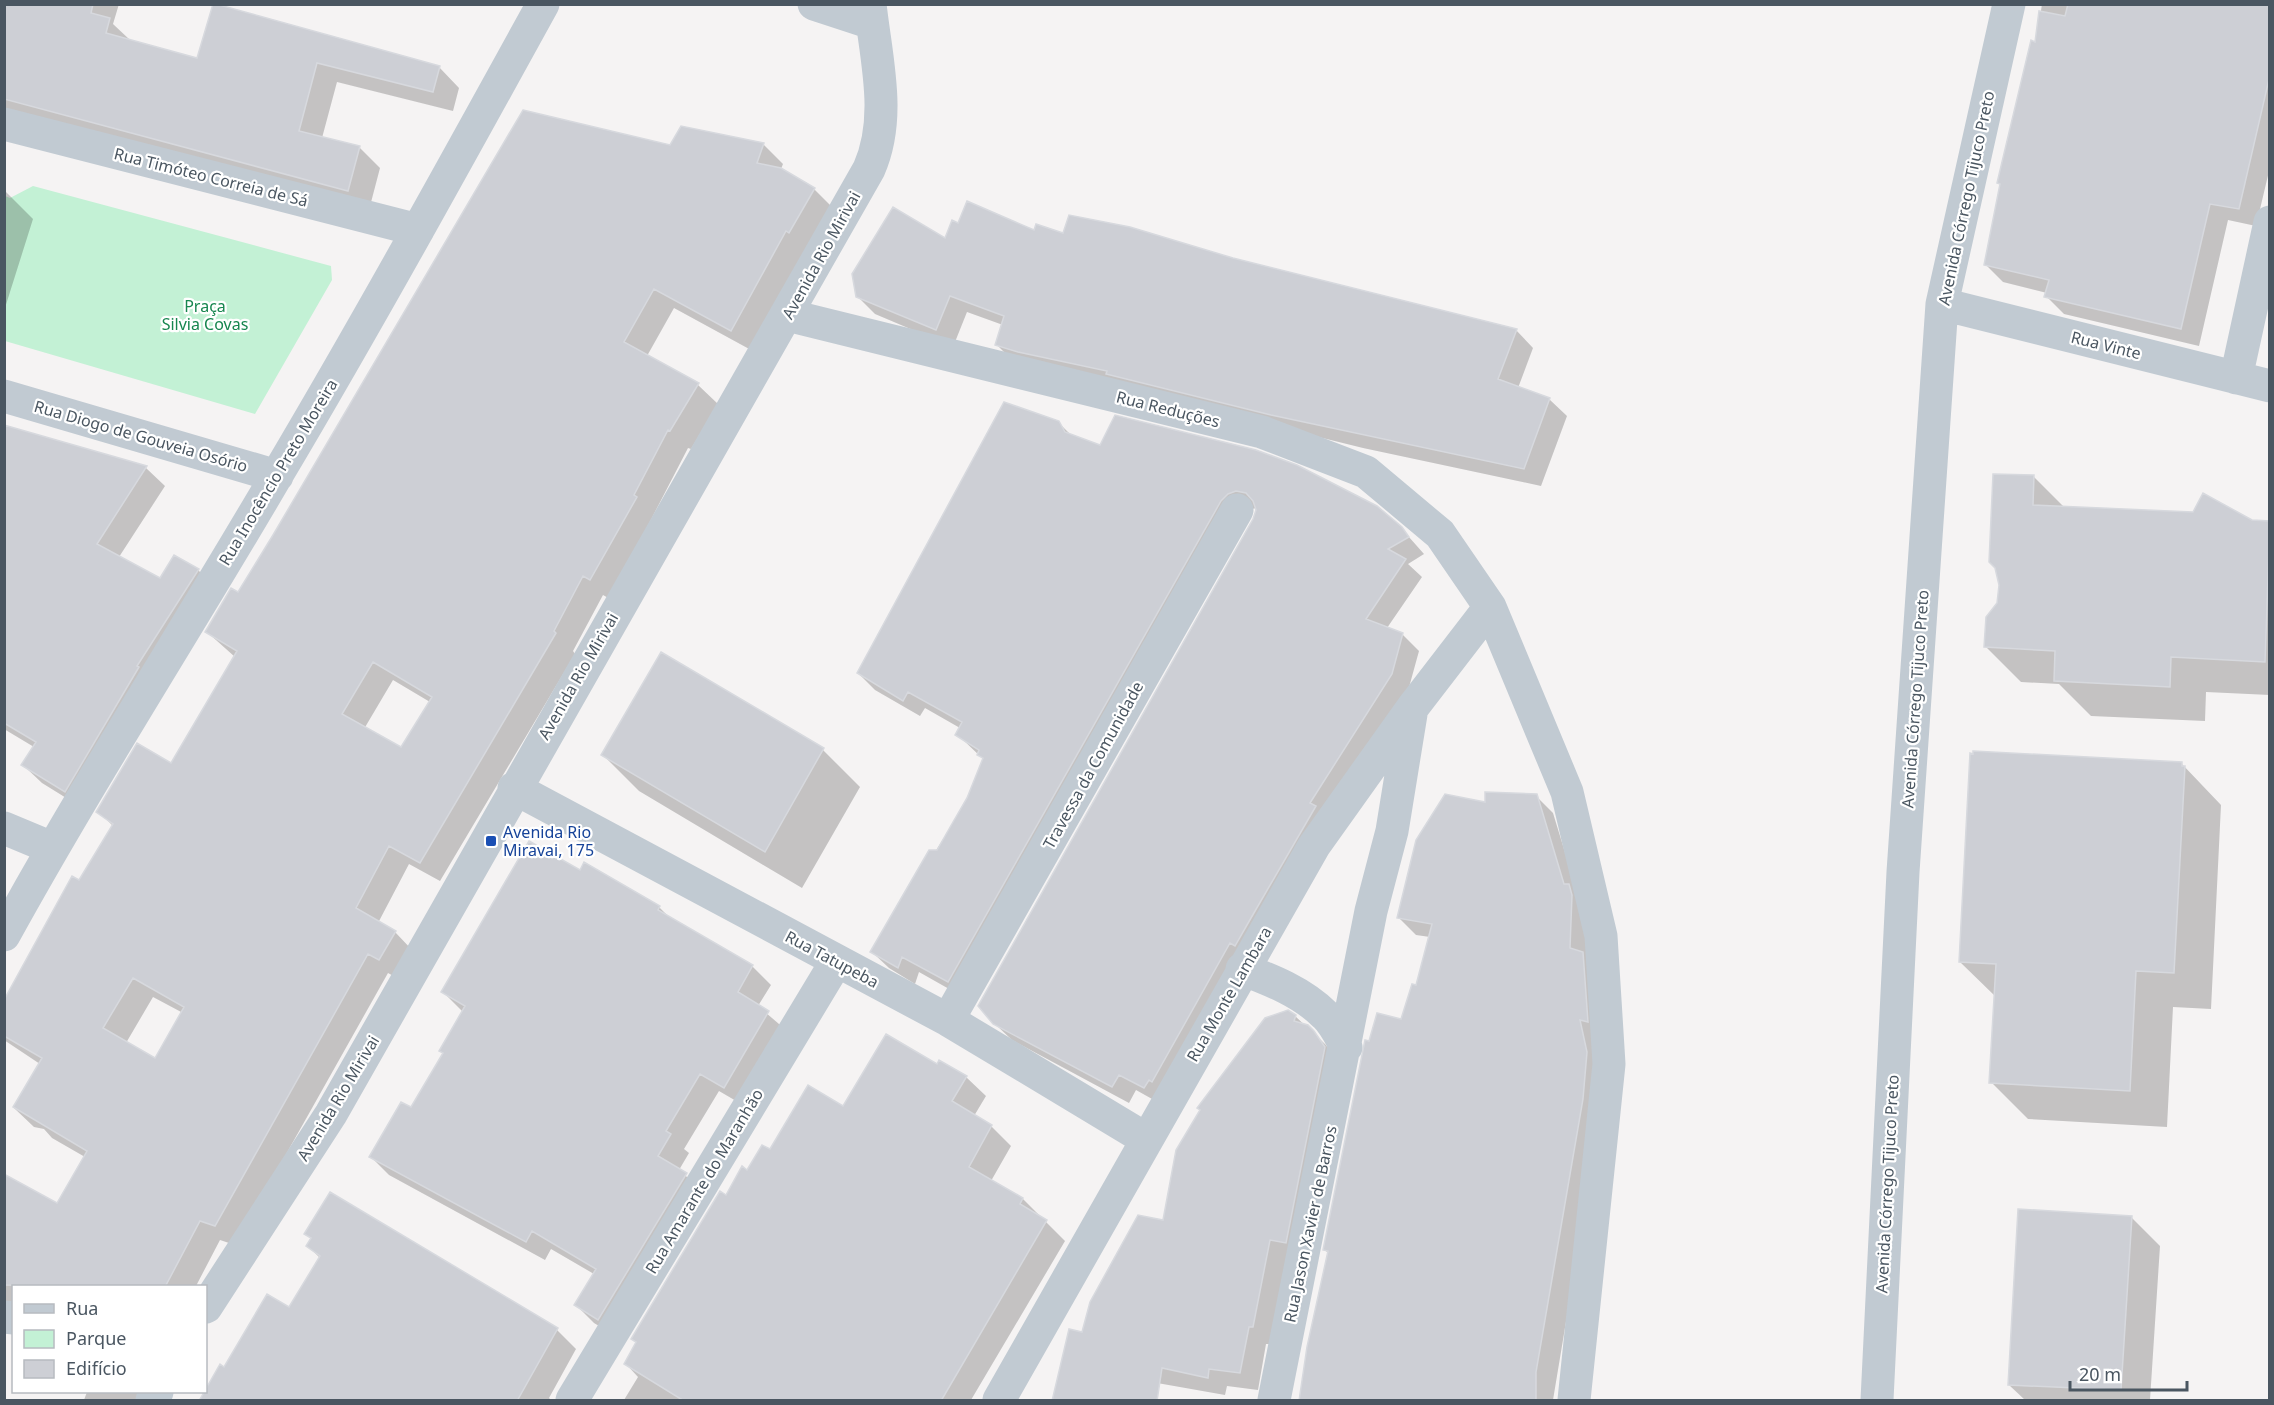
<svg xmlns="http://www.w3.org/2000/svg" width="2274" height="1405" viewBox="0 0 2274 1405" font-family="'Noto Sans',sans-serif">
  <rect width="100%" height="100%" fill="#f5f3f3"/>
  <path fill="#c3f1d5" d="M33 186 331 266 332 280 255 414 5 341V196L10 198Z"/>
  <path fill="#0003" fill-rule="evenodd" d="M4 4H119L113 24 130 40 198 60 214 6 439 67 459 88 453 111 337 82 322 138 359 147 380 168 369 210 4 114Z
    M2042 4H2270V167L2256 226 2228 220 2199 346 2064 314 2046 296 2047 293 2003 282 1985 264 2036 44Z
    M763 144 783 164 781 169 814 189 834 209 751 350 674 308 647 356 698 385 718 404 691 449 688 448 610 599 603 595 573 651 575 654 440 881 409 864 378 923 395 932 414 952 399 979 388 973 235 1245 220 1240 196 1286H14V1303L4 1302V1176L57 1205 85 1157 52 1138 44 1129 34 1127 14 1108 40 1064 4 1040V1004L113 826 98 811 172 765 235 657 207 632 239 595 671 147ZM393 680 430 702 402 749 364 729ZM153 997 183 1013 155 1061 126 1043Z
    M4 190 33 219 4 311Z
    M959 225 1064 235 1233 259 1516 330 1533 348 1518 388 1549 399 1567 416 1541 486 1363 448 1014 362 997 345 1003 325 967 312 953 347 875 314 857 296 945 240Z
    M1058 422 1072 436 1101 447 1401 528 1424 554 1408 564 1422 577 1387 628 1402 634 1419 651 1408 691 1161 1104 1136 1090 1129 1103 1012 1040 994 1023 1255 520 1257 508 1245 510 965 998 919 972 915 984 889 968 872 952 969 798 984 760 957 734 960 728 925 708 920 716 875 690 858 673Z
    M4 427 146 468 165 486 119 557 161 580 175 557 198 570 217 589 84 809 42 783 23 765 34 747 4 729Z
    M2034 477 2065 508 2270 522V695L2206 692 2205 721 2091 716 2059 684 2021 682 1986 647Z
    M823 750 860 787 802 888 639 791 602 754Z
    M2181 763 2221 805 2211 1009 2173 1007 2167 1127 2028 1119 1991 1082 1996 997 1960 962Z
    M1536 796 1553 813 1578 895 1586 903 1600 1117 1553 1400H1301L1329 1254 1324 1249 1370 1043 1402 1021 1417 987 1430 937 1416 935 1399 918 1487 804Z
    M580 873 659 907 671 919 752 966 771 985 758 1006 786 1030 743 1105 719 1091 684 1149 689 1153 679 1170 704 1192 617 1337 594 1323 576 1305 594 1274 551 1249 545 1260 389 1175 371 1157 411 1110 444 1054 440 1051 463 1012 443 992Z
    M1295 1016 1325 1044 1342 1066 1270 1344H1266L1258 1390 1227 1386 1225 1395 1095 1372 1164 1221Z
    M940 1062 966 1077 986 1096 974 1116 991 1126 1011 1146 991 1181 1023 1199 1065 1241 971 1400H624L638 1377 626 1364 637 1344 633 1339 726 1197 748 1172 771 1151 844 1108 938 1066Z
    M2131 1217 2160 1246 2150 1400H2025L2009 1385Z
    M306 1234 557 1330 576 1349 549 1398 551 1400H201L224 1369 289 1309 320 1258 308 1246 312 1240Z
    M87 1392H149L144 1400H84Z"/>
  <path fill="#cdcfd5" stroke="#d7d9de" stroke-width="1.5" fill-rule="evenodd" d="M4 4H93L91 13 110 18 106 33 197 58 213 4H216L440 66 433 92 317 63 299 131 360 146 348 191 4 99Z
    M2068 4H2270V75L2239 209 2210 204 2181 329 2044 297 2049 280 1984 265 2000 184 1997 183 2031 40 2035 42 2039 11 2065 16Z
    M523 110 670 145 681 126 764 143 757 163 781 168 815 188 789 233 786 231 731 331 654 289 624 342 699 383 670 431 668 430 634 495 637 497 590 580 583 576 554 631 556 633 420 863 389 846 356 908 396 931 379 960 368 954 215 1226 200 1221 165 1287 4 1285V1174L57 1203 87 1151 13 1107 42 1058 4 1036V1000L72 876 79 880 113 824 96 812 137 743 171 763 237 651 205 632 231 588 238 592 273 535ZM373 662 432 697 401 747 342 714ZM133 978 184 1007 155 1058 103 1028Z
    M967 201 1034 230 1036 224 1063 233 1069 215 1130 227 1233 258 1517 329 1498 379 1550 398 1524 469 1271 415 1106 374 1107 371 1018 352 995 345 1004 316 950 296 936 330 856 297 852 274 893 207 945 238 952 220 958 223Z
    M1004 402 1059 421 1065 432 1100 445 1115 415 1256 450 1297 465 1377 506 1402 527 1409 537 1388 549 1406 559 1366 619 1403 633 1392 674 1310 803 1316 806 1251 918 1235 946 1230 943 1152 1082 1149 1080 1144 1088 1119 1075 1112 1087 993 1024 978 1006 1253 519 1256 510 1253 501 1246 493 1236 491 1228 494 1221 501 948 982 902 957 898 968 870 952 929 850H937L953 822 967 798 983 758 977 755 979 750 955 735 962 722 908 692 903 701 857 673Z
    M4 425 147 466 97 544 160 578 174 555 199 569 137 666 139 667 65 792 21 765 36 742 4 723Z
    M1993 474 2034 475 2033 505 2193 512 2203 493 2252 520 2270 521 2265 662 2171 657 2170 687 2054 681 2055 651 1984 647 1986 617 1997 603 1999 585 1995 568 1989 562Z
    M661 652 824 748 765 852 601 755Z
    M1973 751 2182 762V766H2185L2174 973 2136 971 2130 1091 1989 1083 1996 964 1959 962 1970 753 1973 754Z
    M1485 792 1537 794 1564 884H1569L1572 895 1570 948 1583 952 1588 1022 1580 1020 1587 1052 1583 1099 1536 1372V1401H1299L1307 1347 1328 1251 1323 1250 1365 1040 1369 1041 1377 1013 1401 1019 1412 984 1416 985 1432 924 1397 918 1416 840 1445 794 1485 802Z
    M529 841 580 870 584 862 660 906 658 910 753 965 738 992 769 1011 724 1088 700 1074 666 1131 671 1134 658 1156 687 1173 598 1320 574 1305 596 1269 532 1231 526 1242 369 1157 401 1102 411 1107 443 1053 439 1051 465 1006 441 992Z
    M1288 1010 1296 1015 1294 1021 1308 1025 1314 1031 1325 1047 1286 1243 1270 1240 1253 1327H1249L1240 1373 1209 1369 1208 1378 1162 1368 1157 1401H1052L1069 1329 1082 1332 1090 1302 1138 1215 1163 1220 1176 1150 1200 1110 1197 1108 1265 1018Z
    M886 1034 937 1064 939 1060 967 1076 952 1101 992 1125 969 1167 1023 1198 1020 1204 1047 1220 941 1401H684L624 1364 636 1342 631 1339 720 1191 726 1195 742 1166 747 1170 762 1145 770 1149 808 1085 843 1106Z
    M330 1192 558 1328 517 1401H199L220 1364 224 1367 267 1294 289 1307 320 1256 306 1246 311 1238 304 1234Z
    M2018 1209 2132 1216 2121 1390 2008 1385Z"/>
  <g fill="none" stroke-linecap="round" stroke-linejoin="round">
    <path stroke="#c1cad2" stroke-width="33" d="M814 4 872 23
      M4 124 418 230
      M1942 304 2270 386
      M787 315 1262 432 1366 472 1440 534 1490 607 1567 792 1601 936 1609 1064 1574 1400
      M2236 378 2270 222
      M4 396 277 476
      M514 788 948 1020 1146 1139
      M4 828 52 848
      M4 935C90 779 187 629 277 475 369 320 456 162 543 4
      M1242 969C1271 980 1302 992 1325 1015 1334 1023 1340 1036 1346 1047
      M948 1020 1237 510
      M206 1307 331 1114 869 169C892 117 876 59 870 4
      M4 1317 14 1318
      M152 1400 157 1392
      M572 1400 836 962
      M999 1400 1314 846 1413 707 1490 607
      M1274 1400 1371 911 1392 831 1411 714
      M1877 1400 1903 872 1942 304 2009 4"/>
  </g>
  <rect fill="#1a4fb4" stroke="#fff" stroke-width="2" x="485" y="835" width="12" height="12" rx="3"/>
  <g text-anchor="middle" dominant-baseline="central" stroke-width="4.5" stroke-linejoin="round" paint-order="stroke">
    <g font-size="16" fill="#4a5661" stroke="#fff">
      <text transform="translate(211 177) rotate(14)">Rua Timóteo Correia de Sá</text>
      <text transform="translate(1966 198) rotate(-78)">Avenida Córrego Tijuco Preto</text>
      <text transform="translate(821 255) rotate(-61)">Avenida Rio Mirivai</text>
      <text transform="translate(2106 345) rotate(14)">Rua Vinte</text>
      <text transform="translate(1168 409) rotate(14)">Rua Reduções</text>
      <text transform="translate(141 436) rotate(16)">Rua Diogo de Gouveia Osório</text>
      <text transform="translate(278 472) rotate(-59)">Rua Inocêncio Preto Moreira</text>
      <text transform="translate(578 676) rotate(-60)">Avenida Rio Mirivai</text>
      <text transform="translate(1915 699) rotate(-86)">Avenida Córrego Tijuco Preto</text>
      <text transform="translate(1093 765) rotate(-61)">Travessa da Comunidade</text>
      <text transform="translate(832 959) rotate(28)">Rua Tatupeba</text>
      <text transform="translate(1229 994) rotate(-60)">Rua Monte Lambara</text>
      <text transform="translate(338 1098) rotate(-59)">Avenida Rio Mirivai</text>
      <text transform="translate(704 1181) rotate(-59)">Rua Amarante do Maranhão</text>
      <text transform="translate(1887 1184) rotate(-87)">Avenida Córrego Tijuco Preto</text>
      <text transform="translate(1310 1224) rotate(-78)">Rua Jason Xavier de Barros</text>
    </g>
    <g font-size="16" fill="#17864f" stroke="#fff">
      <text x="205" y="306">Praça<tspan x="205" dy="18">Silvia Covas</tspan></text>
    </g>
    <g font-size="16" fill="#164399" stroke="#fff" text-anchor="start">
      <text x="503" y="832">Avenida Rio<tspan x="503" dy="18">Miravai, 175</tspan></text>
    </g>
  </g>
  <rect width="2274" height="1405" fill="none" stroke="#4a5661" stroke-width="12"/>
  <rect x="12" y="1285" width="195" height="108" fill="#ffffff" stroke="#b7bbc0" stroke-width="1.5"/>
  <rect x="24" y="1304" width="30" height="9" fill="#c1cad2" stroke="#b7bbc0" stroke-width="1.5"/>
  <text x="66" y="1315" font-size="18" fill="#4a5661">Rua</text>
  <rect x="24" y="1330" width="30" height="18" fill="#c3f1d5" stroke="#b7bbc0" stroke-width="1.5"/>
  <text x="66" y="1345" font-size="18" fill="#4a5661">Parque</text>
  <rect x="24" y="1360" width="30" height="18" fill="#cdcfd5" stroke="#b7bbc0" stroke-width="1.5"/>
  <text x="66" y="1375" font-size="18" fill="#4a5661">Edifício</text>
  <path d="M2070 1381v9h117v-9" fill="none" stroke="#4a5661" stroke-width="3"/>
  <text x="2079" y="1381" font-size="18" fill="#4a5661" stroke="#ffffff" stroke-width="4.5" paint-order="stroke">20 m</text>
</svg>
